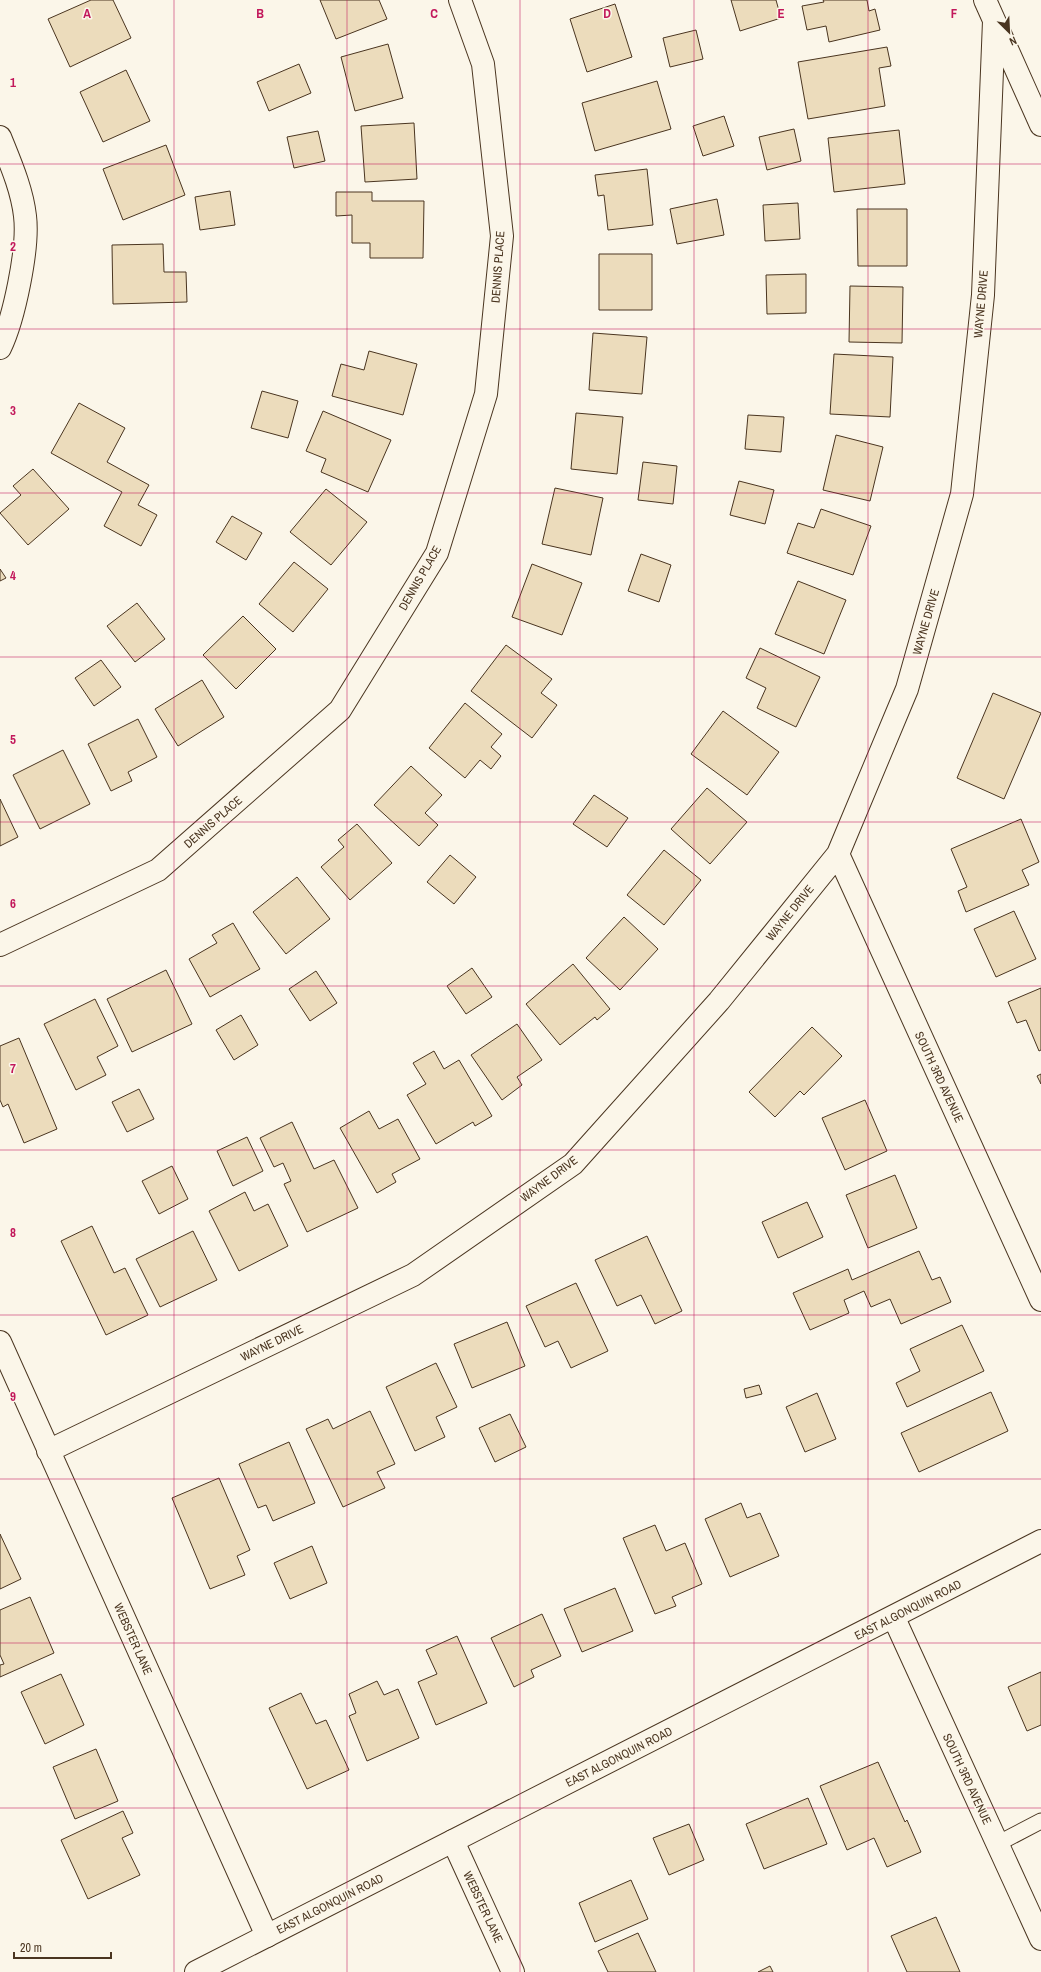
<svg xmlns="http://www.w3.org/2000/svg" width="1041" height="1972" viewBox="0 0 1041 1972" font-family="'Archivo Narrow',sans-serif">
  <rect width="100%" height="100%" fill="#fbf6e9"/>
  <path fill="#ecdcbc" stroke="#4a3520" d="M91 0H113L131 38 70 67 48 19Z
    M320 0H379L387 19 336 39Z
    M731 0H776L781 18 740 31Z
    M823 0H867L869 11 875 9 880 30 829 42 826 26 807 30 802 6 824 2Z
    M615 4 632 57 587 72 570 19Z
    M696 30 703 59 670 67 663 38Z
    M388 44 403 98 355 111 341 57Z
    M887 47 891 66 879 68 885 106 808 119 798 62Z
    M299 64 311 93 269 111 257 82Z
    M126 70 150 121 103 142 80 92Z
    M657 81 671 129 595 151 582 103Z
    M724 116 734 146 703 156 693 126Z
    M414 123 417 179 365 182 361 126Z
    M794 129 801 161 767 170 759 137Z
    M899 130 905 184 834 192 828 138Z
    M318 131 325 161 294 168 287 137Z
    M166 145 185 195 123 220 103 169Z
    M647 169 653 225 608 230 604 195 598 196 595 175Z
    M230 191 235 225 200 230 195 197Z
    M336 192H372V201H424L423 258H370V243H352V215L336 216Z
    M717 199 724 235 677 244 670 209Z
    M798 203 800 239 765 241 763 205Z
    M857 209H907V266H858Z
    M163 244 164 272H186L187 302 113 304 112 245Z
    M599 254H652V310H599Z
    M806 274V313L767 314 766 275Z
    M850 286 903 287 902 343 849 342Z
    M593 333 647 337 642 394 589 390Z
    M369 351 417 364 403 415 332 396 341 364 364 370Z
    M834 354 893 357 890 417 830 414Z
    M262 391 298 401 288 438 251 428Z
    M79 403 125 428 107 462 149 485 138 505 157 515 141 546 104 526 122 492 51 453Z
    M323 411 391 440 368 492 321 472 326 459 306 451Z
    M576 413 623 417 617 474 571 469Z
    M748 415 784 417 781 452 745 449Z
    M836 435 883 447 870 501 823 490Z
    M643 462 677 466 673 504 638 500Z
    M33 469 69 509 28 545 0 513 21 495 13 486Z
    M739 481 774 490 765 524 730 515Z
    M555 488 603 498 591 555 542 544Z
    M326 489 367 522 331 565 290 532Z
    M821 509 871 526 853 575 787 553 798 523 814 528Z
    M232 516 262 533 246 560 216 542Z
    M641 554 671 565 659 602 628 591Z
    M294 562 328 589 293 632 259 604Z
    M532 564 582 583 562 635 512 617Z
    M0 569 6 578 0 581Z
    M798 581 846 600 824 654 775 634Z
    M137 603 165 639 135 662 107 626Z
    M243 616 276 649 236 689 203 655Z
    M506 645 552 679 541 693 557 705 532 738 471 691Z
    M760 648 820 677 796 727 757 708 766 688 746 678Z
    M101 660 121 687 94 706 75 678Z
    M202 680 224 717 178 746 155 709Z
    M993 693 1041 713 1004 799 957 778Z
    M465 703 502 734 491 747 501 756 491 769 480 760 465 778 429 748Z
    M723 711 779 752 747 795 691 754Z
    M138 719 157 757 128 772 132 781 111 791 88 744Z
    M63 750 90 804 40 829 13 775Z
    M411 766 442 795 425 813 438 825 419 846 374 805Z
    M707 788 747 822 710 864 671 829Z
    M594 795 628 818 607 847 573 824Z
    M0 799 18 837 0 846Z
    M1021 819 1039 862 1022 870 1029 885 966 912 958 891 967 887 951 849Z
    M357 824 392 863 350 900 321 867 344 847 338 840Z
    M664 850 701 880 664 925 627 895Z
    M450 855 476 877 454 904 427 882Z
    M297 877 330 919 286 954 253 912Z
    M1014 911 1036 959 996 977 974 929Z
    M624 917 658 949 620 990 586 958Z
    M233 923 260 969 210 997 189 959 217 943 212 935Z
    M573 964 610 1009 597 1020 595 1017 560 1045 526 1004Z
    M472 968 492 997 466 1014 447 986Z
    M166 970 192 1024 132 1052 107 999Z
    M316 971 337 1003 310 1021 289 989Z
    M1041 988V1050L1039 1051 1026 1020 1017 1023 1008 1002Z
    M95 999 118 1046 97 1057 106 1075 76 1090 44 1024Z
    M241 1015 258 1045 234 1060 216 1030Z
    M517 1024 542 1060 517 1077 522 1085 502 1100 471 1055Z
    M812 1027 842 1056 804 1095 800 1091 775 1117 749 1092Z
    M19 1038 57 1129 24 1143 8 1104 3 1107 0 1100V1046Z
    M434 1051 444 1069 459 1060 492 1116 475 1126 473 1122 436 1144 407 1095 426 1084 413 1063Z
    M1041 1074V1084L1037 1076Z
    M139 1089 154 1119 127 1132 112 1102Z
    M865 1100 887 1151 845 1170 822 1118Z
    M369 1111 379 1129 398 1119 420 1159 392 1174 396 1182 377 1193 340 1128Z
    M292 1122 314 1169 334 1160 358 1208 307 1232 284 1184 291 1181 283 1163 274 1167 260 1138Z
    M247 1137 263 1171 233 1186 217 1151Z
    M172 1166 188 1199 159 1214 142 1181Z
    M895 1175 917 1228 868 1248 846 1195Z
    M245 1192 254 1211 268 1204 288 1246 239 1271 209 1211Z
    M807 1202 823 1237 778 1258 762 1222Z
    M92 1226 114 1273 125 1268 148 1315 106 1335 61 1241Z
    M193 1231 217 1280 160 1307 136 1259Z
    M647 1236 682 1311 655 1324 641 1295 617 1306 595 1260Z
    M919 1251 932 1280 940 1277 951 1302 901 1324 890 1299 871 1307 864 1291 844 1300 849 1313 810 1330 793 1293 848 1269 852 1280Z
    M576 1283 608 1351 571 1368 558 1341 545 1347 526 1306Z
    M507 1322 525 1366 472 1388 454 1344Z
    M962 1325 984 1371 907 1407 896 1383 920 1371 910 1349Z
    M436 1363 457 1407 436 1417 445 1437 415 1451 386 1387Z
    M759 1385 762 1394 746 1398 744 1389Z
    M991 1392 1008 1431 919 1472 901 1433Z
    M817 1393 836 1439 805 1452 786 1407Z
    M370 1411 395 1464 377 1472 385 1488 343 1507 306 1429 328 1419 333 1429Z
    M510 1414 526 1447 495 1462 479 1428Z
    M289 1442 315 1503 273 1521 266 1505 258 1508 239 1464Z
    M219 1478 250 1550 237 1556 245 1575 210 1589 172 1498Z
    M741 1503 747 1518 760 1513 779 1556 730 1577 705 1519Z
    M655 1525 666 1551 685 1543 702 1584 672 1597 676 1606 655 1614 623 1538Z
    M0 1534 21 1579 0 1589Z
    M312 1546 327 1583 290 1599 274 1563Z
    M615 1588 633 1631 582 1652 564 1609Z
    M30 1597 54 1653 0 1677V1665L4 1664 0 1655V1610Z
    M542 1614 561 1656 531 1670 534 1677 514 1687 491 1638Z
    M457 1636 487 1703 436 1725 418 1682 437 1674 426 1650Z
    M1041 1672V1725L1027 1731 1008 1687Z
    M61 1674 84 1725 45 1744 21 1692Z
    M377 1681 384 1695 398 1689 419 1738 367 1761 349 1716 356 1713 349 1694Z
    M301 1693 316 1724 326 1720 349 1770 307 1789 269 1708Z
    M96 1749 118 1801 75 1819 53 1767Z
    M878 1762 905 1822 907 1820 921 1852 887 1867 874 1838 847 1850 820 1786Z
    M808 1798 827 1844 764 1869 746 1824Z
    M123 1811 133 1833 122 1838 140 1875 88 1899 61 1840Z
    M689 1824 704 1860 669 1875 653 1838Z
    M631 1880 648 1919 595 1942 579 1903Z
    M936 1917 960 1972H907L891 1936Z
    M638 1933 656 1972H608L598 1951Z
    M770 1966 773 1972H758Z"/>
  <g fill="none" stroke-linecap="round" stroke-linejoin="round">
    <defs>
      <path id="service" d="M997 1844 1041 1821"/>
      <path id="minor" d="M985 0 1041 125
        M0 137C10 162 22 189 25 216 29 248 14 319 0 348
        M838 854 1041 1300
        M0 945 158 870 340 710 437 553 486 394 502 236 483 64 460 0
        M0 1342 267 1936
        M48 1451 413 1275 573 1164 719 1001 838 854 907 689 962 494 983 295 994 21
        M894 1618 1041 1939
        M453 1841 513 1972"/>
      <path id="tertiary" d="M196 1972 1041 1541"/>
    </defs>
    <use href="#service" stroke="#4a3520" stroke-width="17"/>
    <use href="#minor" stroke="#4a3520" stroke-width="24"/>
    <use href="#tertiary" stroke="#4a3520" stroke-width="24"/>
    <use href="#service" stroke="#fbf6e9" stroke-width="15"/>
    <use href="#minor" stroke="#fbf6e9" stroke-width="22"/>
    <use href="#tertiary" stroke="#fbf6e9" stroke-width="22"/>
  </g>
  <path fill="none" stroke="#c2185b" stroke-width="1" stroke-opacity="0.55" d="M174 0V1972M347 0V1972M520 0V1972M694 0V1972M868 0V1972M0 164H1041M0 329H1041M0 493H1041M0 657H1041M0 822H1041M0 986H1041M0 1150H1041M0 1315H1041M0 1479H1041M0 1643H1041M0 1808H1041"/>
  <g text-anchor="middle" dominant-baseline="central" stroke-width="3" stroke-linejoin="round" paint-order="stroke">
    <g font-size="12" fill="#4a3520" stroke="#fbf6e9">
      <text transform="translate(498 267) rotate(-86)">DENNIS PLACE</text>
      <text transform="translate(981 304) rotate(-85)">WAYNE DRIVE</text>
      <text transform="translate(420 578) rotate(-60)">DENNIS PLACE</text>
      <text transform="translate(926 622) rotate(-74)">WAYNE DRIVE</text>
      <text transform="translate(213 822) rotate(-41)">DENNIS PLACE</text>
      <text transform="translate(790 913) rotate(-51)">WAYNE DRIVE</text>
      <text transform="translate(939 1077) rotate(65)">SOUTH 3RD AVENUE</text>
      <text transform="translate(549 1179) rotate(-37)">WAYNE DRIVE</text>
      <text transform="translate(272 1343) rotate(-26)">WAYNE DRIVE</text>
      <text transform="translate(908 1610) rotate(-27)">EAST ALGONQUIN ROAD</text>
      <text transform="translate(133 1639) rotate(66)">WEBSTER LANE</text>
      <text transform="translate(619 1757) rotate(-27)">EAST ALGONQUIN ROAD</text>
      <text transform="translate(967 1779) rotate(65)">SOUTH 3RD AVENUE</text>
      <text transform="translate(330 1904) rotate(-27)">EAST ALGONQUIN ROAD</text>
      <text transform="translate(483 1907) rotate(65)">WEBSTER LANE</text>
    </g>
  </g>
  <g font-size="13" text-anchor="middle" font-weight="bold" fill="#c2185b" stroke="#fbf6e9" stroke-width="3" stroke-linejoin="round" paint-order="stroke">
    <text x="87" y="18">A</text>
    <text x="260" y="18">B</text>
    <text x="434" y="18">C</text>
    <text x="607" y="18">D</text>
    <text x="781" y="18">E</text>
    <text x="954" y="18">F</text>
    <text x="13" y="87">1</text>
    <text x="13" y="251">2</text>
    <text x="13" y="415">3</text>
    <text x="13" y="580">4</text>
    <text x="13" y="744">5</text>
    <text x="13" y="908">6</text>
    <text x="13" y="1073">7</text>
    <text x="13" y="1237">8</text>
    <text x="13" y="1401">9</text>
  </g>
  <g transform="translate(1009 32) rotate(156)" stroke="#fbf6e9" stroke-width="3" paint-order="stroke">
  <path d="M0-3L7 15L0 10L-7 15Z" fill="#4a3520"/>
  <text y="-6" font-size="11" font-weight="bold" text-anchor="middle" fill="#4a3520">N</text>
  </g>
  <path d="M14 1952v6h97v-6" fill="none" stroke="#4a3520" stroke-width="2"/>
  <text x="20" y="1952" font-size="12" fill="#4a3520" stroke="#fbf6e9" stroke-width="3" paint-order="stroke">20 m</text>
</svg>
